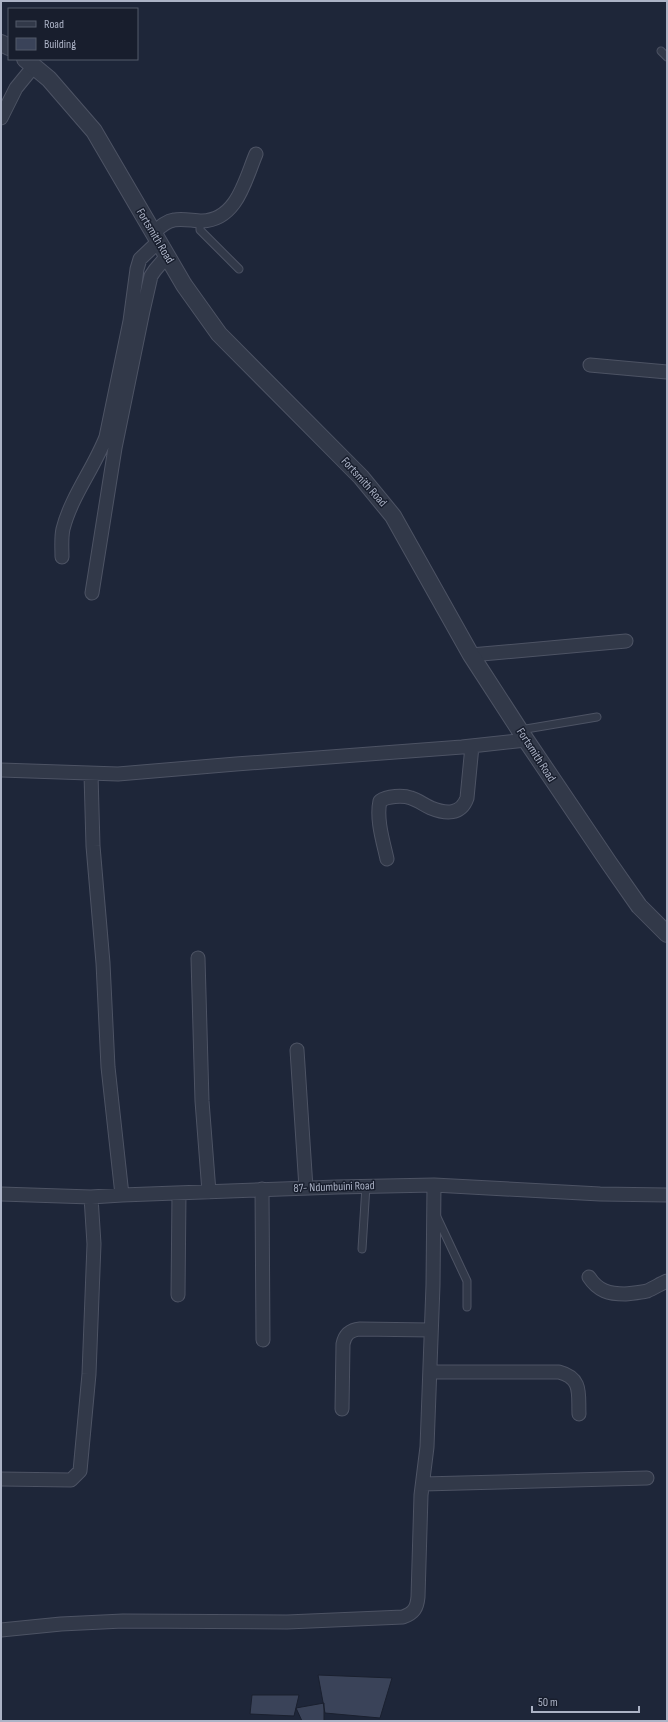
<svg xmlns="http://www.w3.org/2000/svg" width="668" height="1722" viewBox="0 0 668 1722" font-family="'Sofia Sans Condensed',sans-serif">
  <rect width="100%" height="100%" fill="#1e2639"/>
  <path fill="#3a4359" stroke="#1a202f" d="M318 1675 392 1678 380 1718 325 1713Z
    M252 1695H299L294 1716 250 1714Z
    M324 1703V1721H302L296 1708Z"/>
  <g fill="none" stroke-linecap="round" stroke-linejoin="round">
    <defs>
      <path id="service" d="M661 51 667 57
        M200 221V230L239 269
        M520 730 597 717
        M436 1215 467 1281V1307
        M362 1249 366 1186"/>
      <path id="minor" d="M1 118 16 88 34 66
        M153 233C159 228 166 221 174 220 183 218 193 221 202 221 237 220 245 180 256 154
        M590 365 667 372
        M62 557C62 548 61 538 63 529 71 497 94 468 106 437L130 321 137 269 140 259 158 242
        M92 593 115 448 143 311 151 276 155 270 167 256
        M471 655 626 641
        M1 770 118 774 236 764 462 747 526 740
        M91 774 93 846 103 963 108 1067 122 1195
        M387 859C383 841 376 819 380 801 387 796 403 795 411 798 418 800 424 805 431 808 446 814 461 815 467 798L472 746
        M198 958 202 1101 209 1192
        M297 1050 306 1188
        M262 1189 263 1340
        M1 1194 91 1197 122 1195 337 1187 434 1185 600 1194 667 1195
        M589 1277C598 1291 609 1294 625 1294 632 1293 639 1293 647 1291 654 1288 660 1284 667 1281
        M178 1295 179 1193
        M430 1372H559C583 1378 578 1395 579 1414
        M342 1409 343 1344C345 1334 350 1330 360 1329L431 1330
        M1 1479 71 1480 80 1471 89 1374 94 1244 91 1197
        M423 1484 647 1478
        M1 1630 61 1624 123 1621 287 1622 403 1617C414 1613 417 1608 418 1597L421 1495 427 1447 433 1285 434 1185"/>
      <path id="tertiary" d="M1 43 9 47
        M25 59 49 79 94 131 184 285 219 334 361 477 393 516 471 655 526 740 609 863 639 906 667 934"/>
    </defs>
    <use href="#service" stroke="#4d5364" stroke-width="9"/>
    <use href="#minor" stroke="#4d5364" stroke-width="15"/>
    <use href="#tertiary" stroke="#4d5364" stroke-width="18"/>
    <use href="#service" stroke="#323949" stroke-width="7"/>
    <use href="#minor" stroke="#323949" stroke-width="13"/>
    <use href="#tertiary" stroke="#323949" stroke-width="16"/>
  </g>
  <g text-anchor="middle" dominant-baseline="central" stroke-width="3" stroke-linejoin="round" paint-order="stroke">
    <g font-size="12" fill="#acb3c6" stroke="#181e2d">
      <text transform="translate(155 236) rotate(59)">Fortsmith Road</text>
      <text transform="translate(364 482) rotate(48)">Fortsmith Road</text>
      <text transform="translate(536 755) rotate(57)">Fortsmith Road</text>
      <text transform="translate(334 1187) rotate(-2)">87- Ndumbuini Road</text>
    </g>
  </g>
  <rect width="668" height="1722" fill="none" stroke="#acb3c6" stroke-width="4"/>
  <rect x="8" y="8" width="130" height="52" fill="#181e2d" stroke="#535a6a"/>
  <rect x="16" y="21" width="20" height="6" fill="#323949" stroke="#535a6a"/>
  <text x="44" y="28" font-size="12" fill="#acb3c6">Road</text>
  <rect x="16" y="38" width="20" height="12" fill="#3a4359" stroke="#535a6a"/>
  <text x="44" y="48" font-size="12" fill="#acb3c6">Building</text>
  <path d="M532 1706v6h107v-6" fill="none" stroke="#acb3c6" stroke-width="2"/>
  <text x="538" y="1706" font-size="12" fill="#acb3c6" stroke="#181e2d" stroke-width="3" paint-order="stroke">50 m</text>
</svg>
